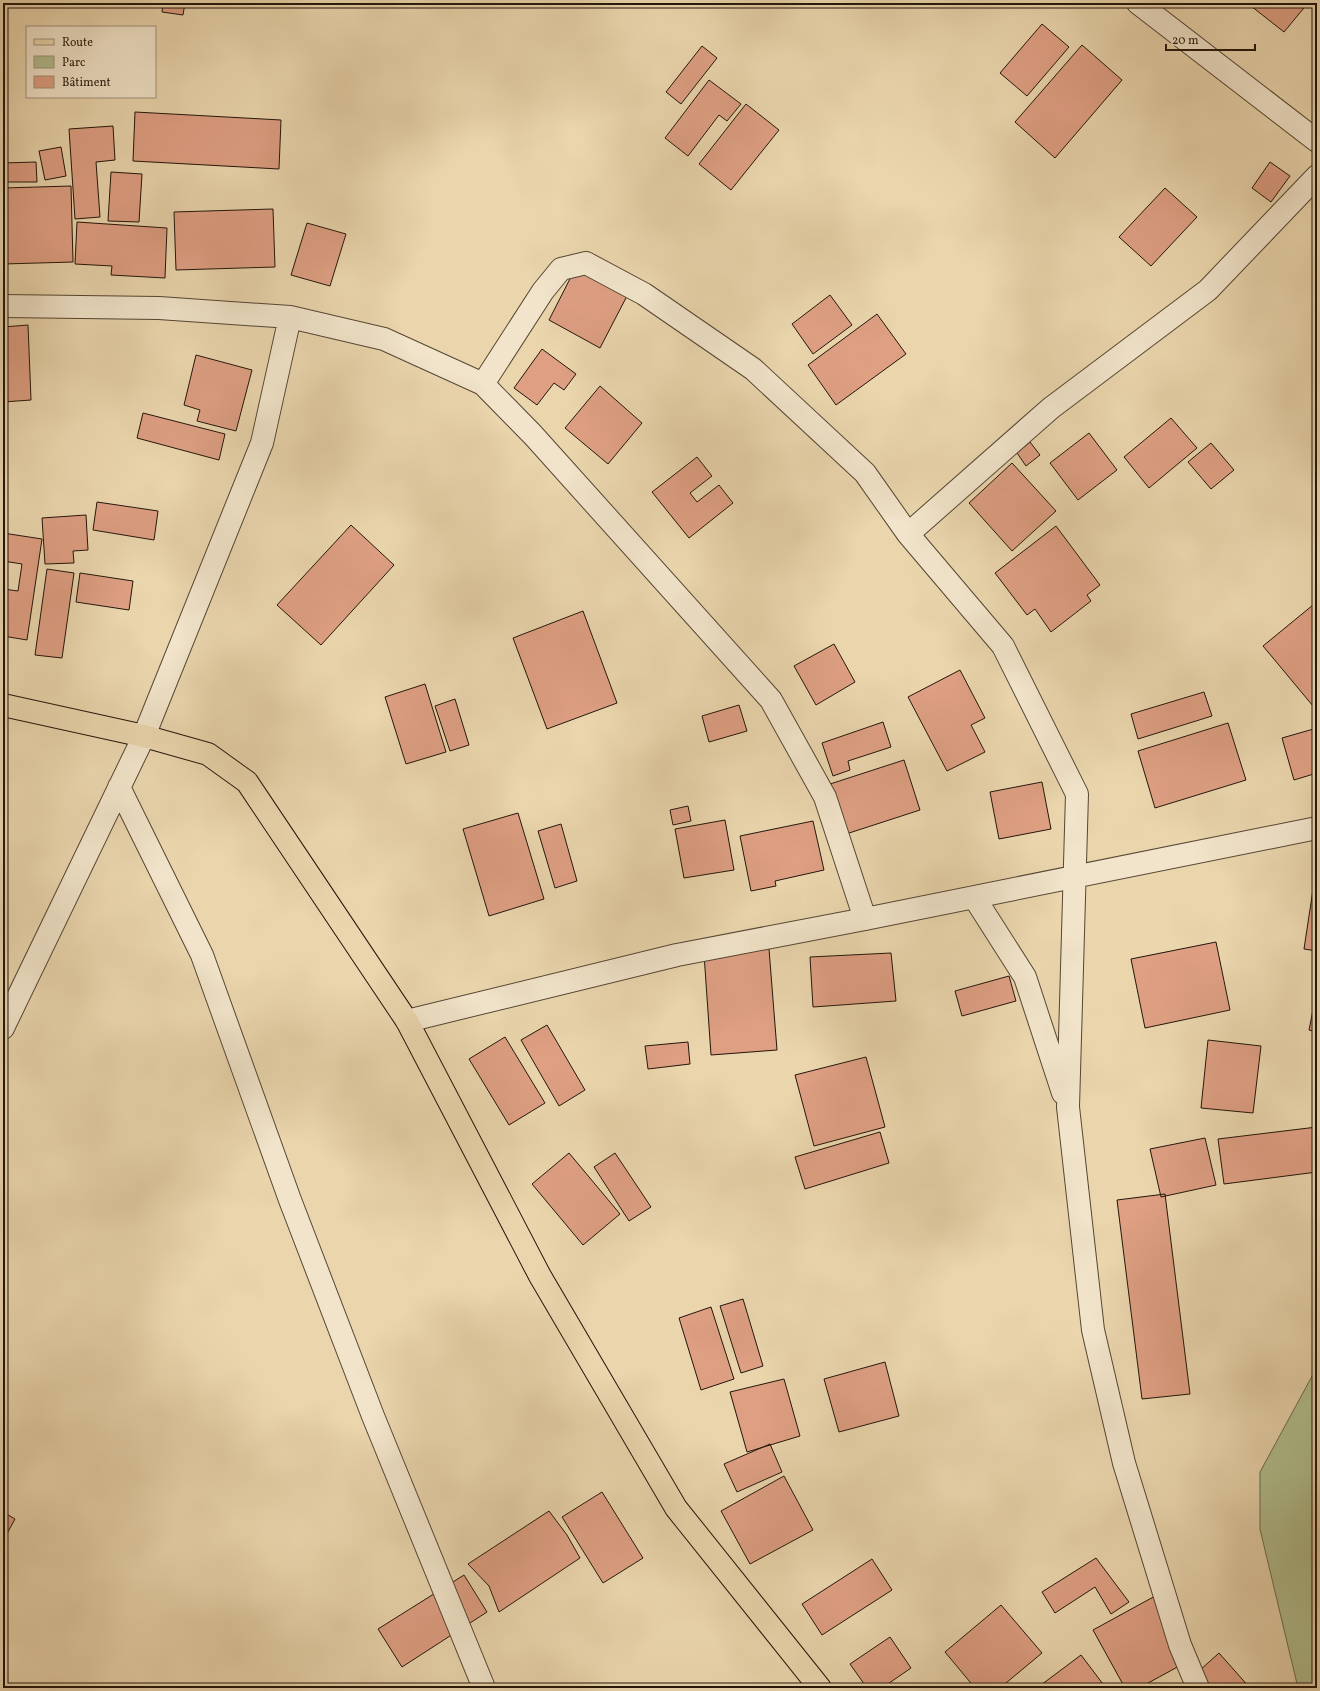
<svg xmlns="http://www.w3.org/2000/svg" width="1320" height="1691" viewBox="0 0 1320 1691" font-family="Vollkorn,serif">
  <rect width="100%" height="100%" fill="#ead5ad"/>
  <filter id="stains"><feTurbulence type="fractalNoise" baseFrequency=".005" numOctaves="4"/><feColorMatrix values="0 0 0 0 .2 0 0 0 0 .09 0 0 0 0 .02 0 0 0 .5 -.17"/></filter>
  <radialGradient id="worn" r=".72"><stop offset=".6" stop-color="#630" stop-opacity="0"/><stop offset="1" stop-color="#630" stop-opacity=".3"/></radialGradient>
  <path fill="#b1be8e" stroke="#6a6a4c" d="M1317 1367V1688H1298L1260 1529V1472Z"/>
  <path fill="#de9f83" stroke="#23160a" d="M163 3H185L183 15 162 12Z
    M193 3H215V7L193 5Z
    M1253 3H1308L1284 32 1251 6Z
    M1042 24 1069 47 1027 96 1000 73Z
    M1082 45 1122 80 1055 158 1015 122Z
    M702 46 717 58 681 104 666 92Z
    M709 80 741 104 727 121 719 115 688 156 665 138Z
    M746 104 779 130 731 190 699 164Z
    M135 112 281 120 279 169 133 161Z
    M113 126 115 160 96 162 100 217 75 219 69 129Z
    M61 147 66 176 45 180 39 151Z
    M36 162 37 182H3V163Z
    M1270 162 1290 176 1271 202 1252 188Z
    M111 172 142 174 139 222 108 221Z
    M71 186 73 262 3 264V188Z
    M1165 188 1197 217 1151 266 1119 237Z
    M273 209 275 267 176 270 174 212Z
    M77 222 167 228 165 278 111 275 112 266 75 264Z
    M307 223 346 234 330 286 291 275Z
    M576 267 628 294 600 348 549 320Z
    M830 295 852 325 813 354 792 324Z
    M877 314 906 354 836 405 808 365Z
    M28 325 31 400 3 402V327Z
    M542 349 576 374 564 390 554 383 537 405 514 388Z
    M196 355 252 370 236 431 197 421 200 410 184 405Z
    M600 386 642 423 608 464 565 428Z
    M143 413 225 434 219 460 137 438Z
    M1171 418 1197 448 1149 488 1124 457Z
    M1089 433 1117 470 1078 500 1050 463Z
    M1030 442 1040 455 1026 466 1017 453Z
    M1211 443 1234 470 1211 489 1188 462Z
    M697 457 712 476 690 493 697 502 719 485 733 503 689 538 652 492Z
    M1012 463 1056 511 1012 551 969 503Z
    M97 502 158 511 154 540 93 530Z
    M86 515 88 550 73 551 74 563 45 564 42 518Z
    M351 525 394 565 321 645 277 605Z
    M1056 526 1100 585 1087 595 1091 601 1051 632 1035 609 1027 615 995 573Z
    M3 533 42 539 27 640 3 636V589L18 591 22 564 3 561Z
    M47 569 74 573 62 658 35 655Z
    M80 573 133 581 129 610 76 602Z
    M1313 605 1317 610V703L1313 706 1263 646Z
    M583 611 617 703 547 729 513 638Z
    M834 644 855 682 816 705 794 666Z
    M960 670 985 718 971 725 985 752 947 771 908 697Z
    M425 684 446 752 406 764 385 697Z
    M1204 692 1212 716 1138 739 1131 714Z
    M455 699 469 745 450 751 435 706Z
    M739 705 747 731 709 742 702 716Z
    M883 722 891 747 848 761 850 770 833 776 822 743Z
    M1228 723 1246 780 1155 808 1138 751Z
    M1317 728V773L1294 780 1282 738Z
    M904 760 920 810 843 835 827 785Z
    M1042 782 1051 829 999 839 990 792Z
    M688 806 691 821 673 825 670 810Z
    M518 813 544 899 489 916 463 829Z
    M725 820 734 870 684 878 675 829Z
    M813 821 824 870 775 881 776 886 751 891 740 836Z
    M561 824 577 881 555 888 538 831Z
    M1317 863V951L1304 949Z
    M1216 942 1230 1010 1145 1028 1131 959Z
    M769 949 777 1050 711 1055 704 954Z
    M891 953 896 1001 813 1007 810 957Z
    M1009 976 1016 1001 962 1016 955 991Z
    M1317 990V1032L1309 1030Z
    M547 1025 585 1090 559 1106 521 1040Z
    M505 1037 545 1103 509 1125 469 1059Z
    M1208 1040 1261 1046 1253 1113 1201 1108Z
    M688 1042 690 1064 648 1069 645 1046Z
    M866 1057 885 1127 814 1146 795 1075Z
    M1317 1127V1172L1224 1184 1218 1139Z
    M880 1132 889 1163 805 1189 795 1157Z
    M1205 1138 1216 1185 1161 1197 1150 1149Z
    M569 1153 620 1214 583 1245 532 1184Z
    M615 1153 651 1207 629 1221 594 1167Z
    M1165 1194 1190 1394 1142 1399 1117 1200Z
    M743 1299 763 1366 741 1373 720 1306Z
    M711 1307 734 1379 701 1390 679 1318Z
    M885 1362 899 1416 839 1432 824 1379Z
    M784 1379 800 1436 747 1452 730 1392Z
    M770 1444 782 1472 737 1492 724 1464Z
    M784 1476 813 1530 750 1564 721 1511Z
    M602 1492 643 1558 603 1583 562 1517Z
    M549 1511 567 1535 580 1558 499 1612 489 1586 468 1564Z
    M3 1512 15 1519 3 1541Z
    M1096 1558 1129 1602 1111 1614 1095 1587 1055 1613 1042 1592Z
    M872 1559 892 1590 822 1635 802 1604Z
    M464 1575 487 1612 402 1667 378 1629Z
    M1157 1595 1192 1659 1139 1688H1125L1093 1630Z
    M1001 1605 1042 1653 1000 1688H975L945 1652Z
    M890 1637 911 1668 882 1688H867L850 1664Z
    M1219 1653 1250 1688H1180Z
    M1081 1655 1106 1688H1037Z"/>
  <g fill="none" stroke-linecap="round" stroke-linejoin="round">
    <defs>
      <path id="minor" d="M1138 3 1317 141
        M3 306 159 308 290 317 384 339 483 384 533 435 771 700 825 797 865 919
        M483 384 543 291 561 269 586 263 644 294 753 369 865 473 908 534 1003 646 1077 794 1068 1107 1093 1330 1124 1463 1180 1645 1198 1688
        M908 534 1051 408 1208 290 1317 176
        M119 787 202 955 290 1200 373 1416 484 1688
        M974 897 1025 977 1063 1093
        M407 1021 677 955 865 919 1317 828
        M3 1028 144 736 262 443 290 317"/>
      <path id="major" d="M3 705 144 736 208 754 247 782 407 1021 540 1276 676 1508 820 1688"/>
    </defs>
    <use href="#minor" stroke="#554633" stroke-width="24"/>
    <use href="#major" stroke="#23160a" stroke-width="24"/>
    <use href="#minor" stroke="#f1e4ca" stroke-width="22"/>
    <use href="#major" stroke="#ead5ad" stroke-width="22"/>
  </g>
  <rect width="1320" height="1691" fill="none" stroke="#ead5ad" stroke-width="16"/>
  <rect x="4" y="4" width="1312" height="1683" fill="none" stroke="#23160a" stroke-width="2"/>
  <rect x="8" y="8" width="1304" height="1675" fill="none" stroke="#23160a"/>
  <rect x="26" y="26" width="130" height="72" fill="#f1e4ca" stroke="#9f927d"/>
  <rect x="34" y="39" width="20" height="6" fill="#ead5ad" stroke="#9f927d"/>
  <text x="62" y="46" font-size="12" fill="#23160a">Route</text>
  <rect x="34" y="56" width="20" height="12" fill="#b1be8e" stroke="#9f927d"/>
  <text x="62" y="66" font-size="12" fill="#23160a">Parc</text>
  <rect x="34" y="76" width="20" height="12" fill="#de9f83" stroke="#9f927d"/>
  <text x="62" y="86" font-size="12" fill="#23160a">Bâtiment</text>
  <path d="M1166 44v6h89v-6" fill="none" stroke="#23160a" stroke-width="2"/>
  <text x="1172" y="44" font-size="12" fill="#23160a" stroke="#f1e4ca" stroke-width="3" paint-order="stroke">20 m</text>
  <rect width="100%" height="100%" filter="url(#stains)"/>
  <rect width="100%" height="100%" fill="url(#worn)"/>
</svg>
